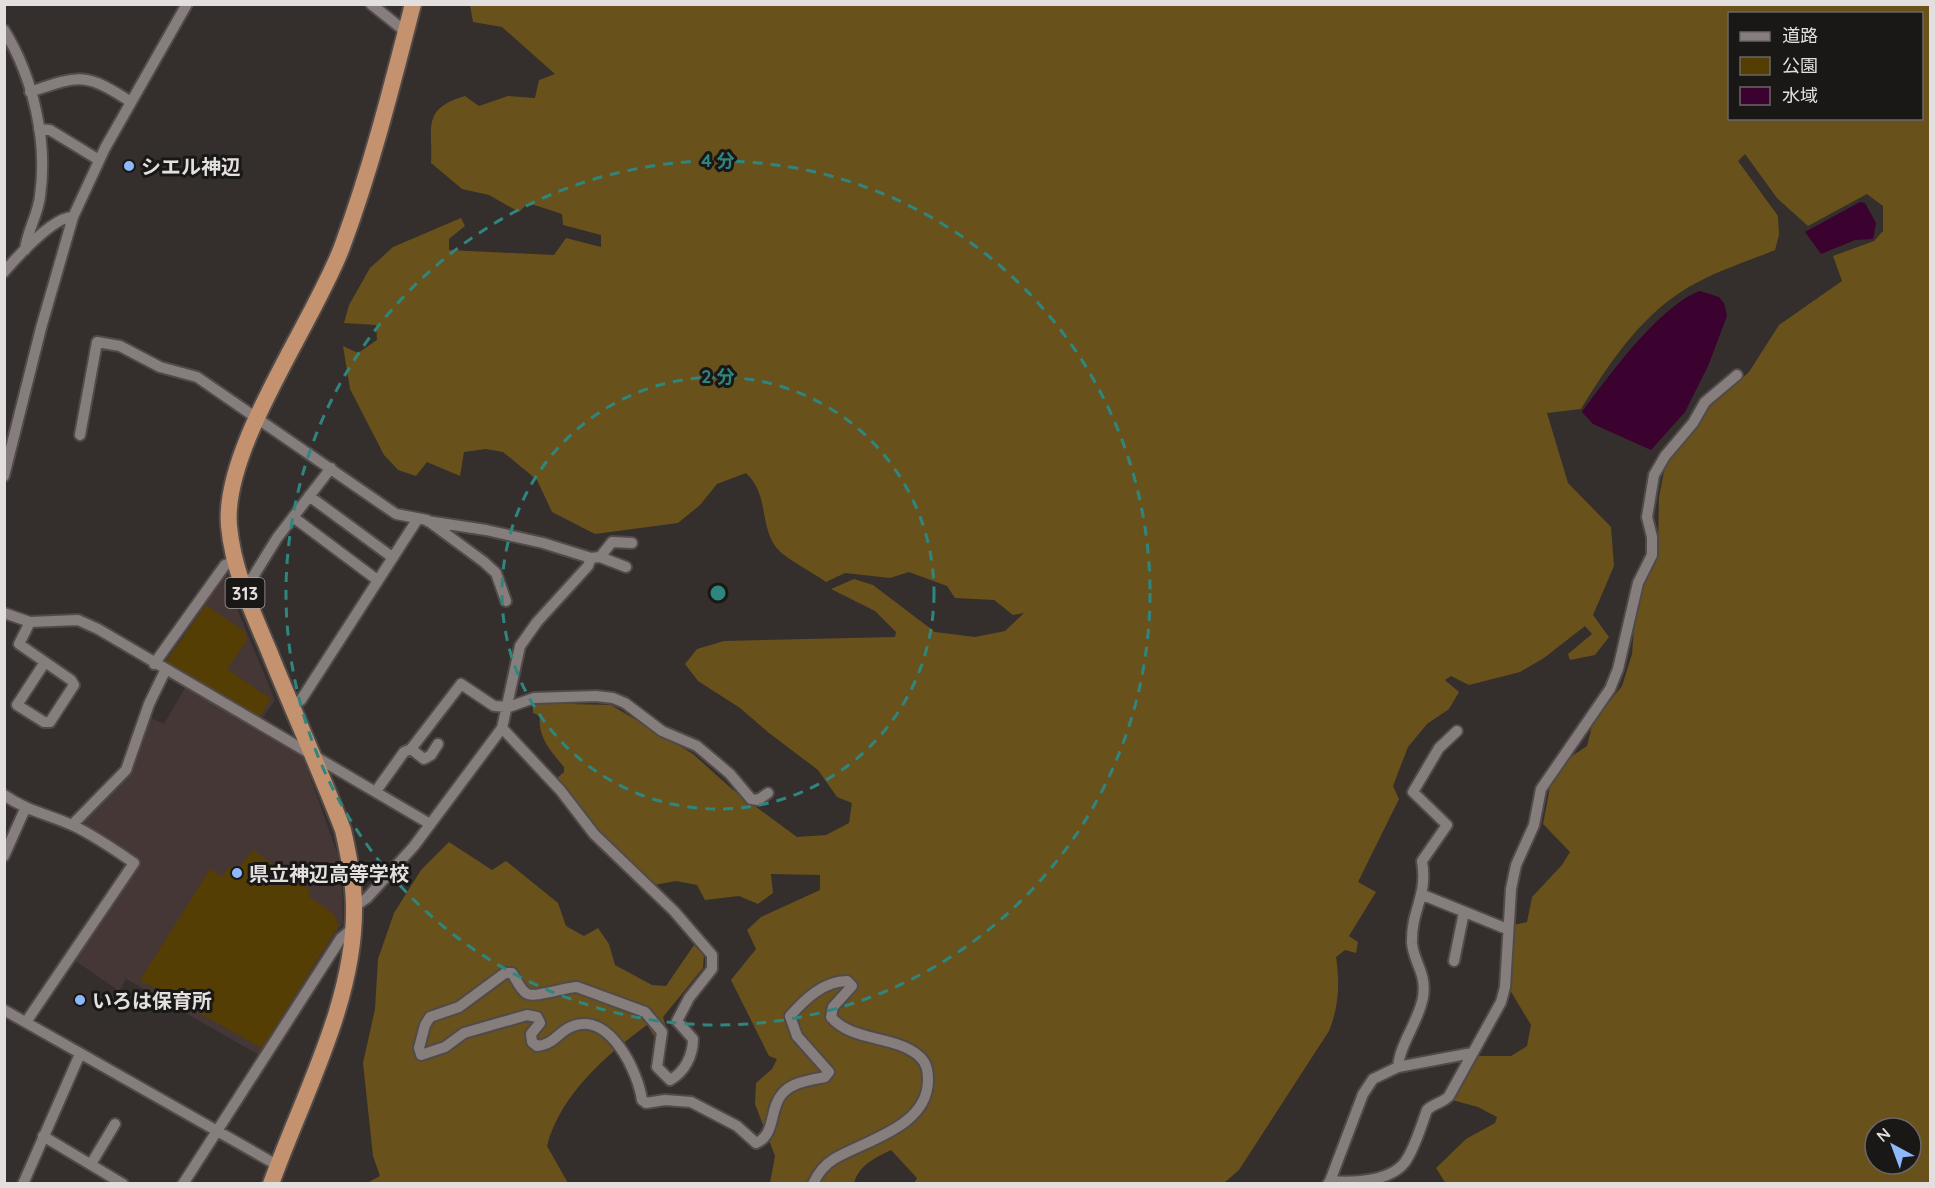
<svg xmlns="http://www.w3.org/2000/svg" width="1935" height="1188" viewBox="0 0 1935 1188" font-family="Quicksand,'Noto Sans JP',sans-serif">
  <rect width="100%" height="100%" fill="#342e2d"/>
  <path fill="#443735" d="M225 574 228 576 235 604 275 700 261 720 163 664Z
    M186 686 301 751 338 855 342 883 343 923 259 1055 126 979 119 991 74 960 139 863 95 832 82 828 80 823 119 781 147 716 164 724Z"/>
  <path fill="#553e03" d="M206 605 245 632 247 640 227 669 271 699 259 718 165 663Z
    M253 850 311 891 308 896 333 913 339 925 262 1048 140 980 210 869 222 877 229 867 236 871Z"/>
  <path fill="#69511b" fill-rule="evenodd" d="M470 5H1930V1183L1446 1184 1436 1168 1466 1139 1495 1123 1497 1117 1478 1107 1452 1100 1475 1056H1511L1527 1046 1531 1025 1510 990 1509 926 1527 922 1532 897 1562 865 1570 852 1543 824 1550 787 1560 764 1587 746 1593 722 1622 686 1632 654 1636 602 1644 575 1658 548 1659 497 1666 461 1706 410 1749 372 1779 325 1842 281 1833 256 1874 241 1883 231V206L1867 194 1808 226 1777 198 1745 154 1738 161 1778 216 1779 235 1775 250C1749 261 1722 269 1698 282 1645 309 1611 360 1581 409L1547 413 1568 483 1611 527 1614 566 1593 615 1609 637 1595 655 1570 660 1568 654 1592 634 1585 626 1544 658 1520 672 1469 685 1451 676 1445 680 1459 692 1449 709 1427 724 1408 747 1393 786 1399 799 1358 882 1376 892 1349 936 1358 942 1356 953 1345 950 1336 957C1340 983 1339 1006 1329 1031L1239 1170 1224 1183H914L917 1178 891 1150C875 1158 859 1165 854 1183H770L775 1156 755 1104 756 1083 772 1069 777 1059 769 1056 731 980 756 949 747 930 761 917 820 890V875L771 874 773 893 758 904 739 896 705 900 697 885 676 881 654 885 603 837 556 779 564 772V767C552 752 537 737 540 716L533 713V703L611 705 693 754 732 789 797 837 826 835 849 823 852 803 837 797 818 770 769 733 740 708 698 681 685 664 697 649 724 641 895 637 896 632 875 611 831 589 854 579 873 585 935 632 975 637 1005 631 1024 613 1013 615 994 600 955 598 947 586 909 572 890 578 845 573 826 582C814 573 782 557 775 546 759 521 769 495 746 473L717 484 700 505 678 523 595 534 552 512 537 480 503 452 486 449 464 452 460 476 427 462 416 476 398 470 384 455 350 389 343 346 358 353 377 340 376 325 344 323 349 305 370 268 393 247 461 218 465 226 449 239V250L554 255 566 238 601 247V235L563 225 562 214 528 203 519 212 489 195 462 189 431 163C433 127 421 109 465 96L479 106 508 96 535 98 539 80 555 74 502 27 473 22ZM1730 14H1922V118H1730ZM1875 1128H1911V1164H1875Z
    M449 842 492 870 506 861 558 903 566 926 584 936 598 928 609 944 615 965 652 985 666 986 694 945 704 955 703 968 663 1017 667 1030 664 1052 647 1025C606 1055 560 1095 547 1146L568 1183H367L380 1176 373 1156 363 1063 375 1009 378 959 394 913 421 870Z"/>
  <path fill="#3b012f" d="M1860 202 1865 203 1876 223 1873 239 1855 240 1821 254 1805 232Z
    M1700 291 1719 297 1724 303 1727 316 1708 366 1685 412 1651 450 1593 424 1582 412C1608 377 1659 306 1700 291Z"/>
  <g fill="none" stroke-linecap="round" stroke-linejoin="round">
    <defs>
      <path id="minor" d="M371 4 406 32
        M4 30C33 77 48 141 40 196 38 215 27 231 25 250
        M30 92C80 75 85 72 131 102
        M39 129 50 130 99 160
        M4 272C17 257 54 216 73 217
        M80 435 97 342 120 346 160 367 197 377 396 514 427 520 484 562 496 573 506 601
        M4 476 41 328 73 217 105 148 187 4
        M309 496 392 557
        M293 517 376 579
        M427 521 486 530 543 543 591 558 600 557 626 567
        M600 557 612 542 632 543
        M242 585 253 577 277 538 331 468
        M4 613 30 622 78 620 98 629 430 824
        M30 622 19 644 71 680 74 685 50 722H44L17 705 45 662
        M154 664 225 565 236 561
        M291 705 301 700 417 520
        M502 728 561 791 594 834 674 911 712 955V969L689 998 677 1021 693 1039C693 1055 685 1072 670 1080L657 1067 662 1032 645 1012 577 987C565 987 533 999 526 993 520 989 516 979 512 973H505L459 1007 430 1017 425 1025 419 1048 421 1055 445 1047 464 1033 527 1015 537 1017 540 1023 531 1034 532 1042 537 1046C556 1044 558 1031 573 1026 610 1012 638 1072 642 1100L646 1103 665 1100 691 1102 737 1126 756 1143C776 1135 769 1109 782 1094 792 1082 810 1080 825 1077L829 1072 797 1036 790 1016C805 999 824 981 847 981L852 986 833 1007 831 1017C852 1042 895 1035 919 1056 927 1063 928 1071 928 1081 927 1127 866 1140 834 1159 824 1165 818 1173 813 1184
        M411 749 461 684 494 706 509 707 534 698 596 696 613 698 625 703 662 731 697 746 730 774 751 799 758 800 768 793
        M376 791 404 752 411 749 424 759 431 755 438 744
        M4 795C29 812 48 814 74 826 95 836 115 850 134 863L26 1022
        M72 825 126 770 149 704 165 671
        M4 856 25 809
        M1423 895 1507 929
        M354 907 367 898 414 846 502 728 520 646 537 622 588 566 591 558
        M1454 961 1464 912
        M4 1010 277 1165
        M1398 1067C1400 1043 1419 1021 1423 997 1427 973 1413 961 1412 943 1411 909 1428 897 1422 861L1447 825 1413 792 1439 748 1457 731
        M43 1136 123 1184
        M91 1164 115 1124
        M1330 1181 1363 1094 1373 1079 1398 1067 1472 1053
        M23 1184 80 1054
        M183 1184 341 938 353 928
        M1328 1184 1330 1181C1352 1183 1390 1182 1405 1162 1415 1148 1421 1126 1427 1110 1434 1103 1443 1103 1449 1096L1501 1002 1505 987 1511 889 1516 865 1534 825 1541 789 1610 689 1618 669 1638 583 1652 555V537L1647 517 1654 475 1665 456 1693 423 1705 402 1737 375"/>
      <path id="trunk" d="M271 1184C302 1097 355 1002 354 908 354 881 349 856 343 830 320 770 293 711 269 651 252 611 233 570 229 526 222 448 313 324 342 247 371 169 392 86 413 4"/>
    </defs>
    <use href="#minor" stroke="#504a49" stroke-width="14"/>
    <use href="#trunk" stroke="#504a49" stroke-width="20"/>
    <use href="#minor" stroke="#857e7d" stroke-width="10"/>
    <use href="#trunk" stroke="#c4926e" stroke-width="16"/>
  </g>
  <g fill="none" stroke="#2f867f" stroke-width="3" stroke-dasharray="10 8">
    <circle cx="718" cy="593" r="216"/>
    <circle cx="718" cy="593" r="432"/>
  </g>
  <g fill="#8db9fc" stroke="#1a1717" stroke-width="2">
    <circle cx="129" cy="166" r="6"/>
    <circle cx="237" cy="873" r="6"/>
    <circle cx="80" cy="1000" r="6"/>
  </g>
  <g text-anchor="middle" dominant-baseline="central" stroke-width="6" stroke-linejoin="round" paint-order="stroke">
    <rect fill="#1a1717" stroke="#a7a3a2" stroke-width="1.5" x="225.5" y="578" width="39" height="30" rx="4.5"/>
    <g font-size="18" font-weight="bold" fill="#e3dfde">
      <text x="245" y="593">313</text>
    </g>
    <g font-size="20" font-weight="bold" fill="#e3dfde" stroke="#1a1717" text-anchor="start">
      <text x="141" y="166">シエル神辺</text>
      <text x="249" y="873">県立神辺高等学校</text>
      <text x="92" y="1000">いろは保育所</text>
    </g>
  </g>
  <circle cx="718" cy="593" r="9" fill="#2f867f" stroke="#1a1717" stroke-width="3"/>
  <g font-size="18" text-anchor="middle" font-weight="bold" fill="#2f867f" stroke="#1a1717" stroke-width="6" stroke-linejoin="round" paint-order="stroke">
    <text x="718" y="167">4 分</text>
    <text x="718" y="383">2 分</text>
  </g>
  <rect width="1935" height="1188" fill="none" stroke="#e3dfde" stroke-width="12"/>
  <rect x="1728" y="12" width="195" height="108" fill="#1a1717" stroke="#6a6767" stroke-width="1.5"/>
  <rect x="1740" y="32" width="30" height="9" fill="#857e7d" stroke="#6a6767" stroke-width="1.5"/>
  <text x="1782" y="42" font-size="18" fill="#e3dfde">道路</text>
  <rect x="1740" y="57" width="30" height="18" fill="#553e03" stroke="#6a6767" stroke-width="1.5"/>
  <text x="1782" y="72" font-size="18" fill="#e3dfde">公園</text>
  <rect x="1740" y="87" width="30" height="18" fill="#3b012f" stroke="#6a6767" stroke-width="1.5"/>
  <text x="1782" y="102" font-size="18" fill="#e3dfde">水域</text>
  <g transform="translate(1893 1146) rotate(319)"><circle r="28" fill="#1a1717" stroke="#6a6767" stroke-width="1.5"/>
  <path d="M0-4.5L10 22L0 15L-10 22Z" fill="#8db9fc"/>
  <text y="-9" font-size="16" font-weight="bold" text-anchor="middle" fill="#e3dfde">N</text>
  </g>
</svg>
